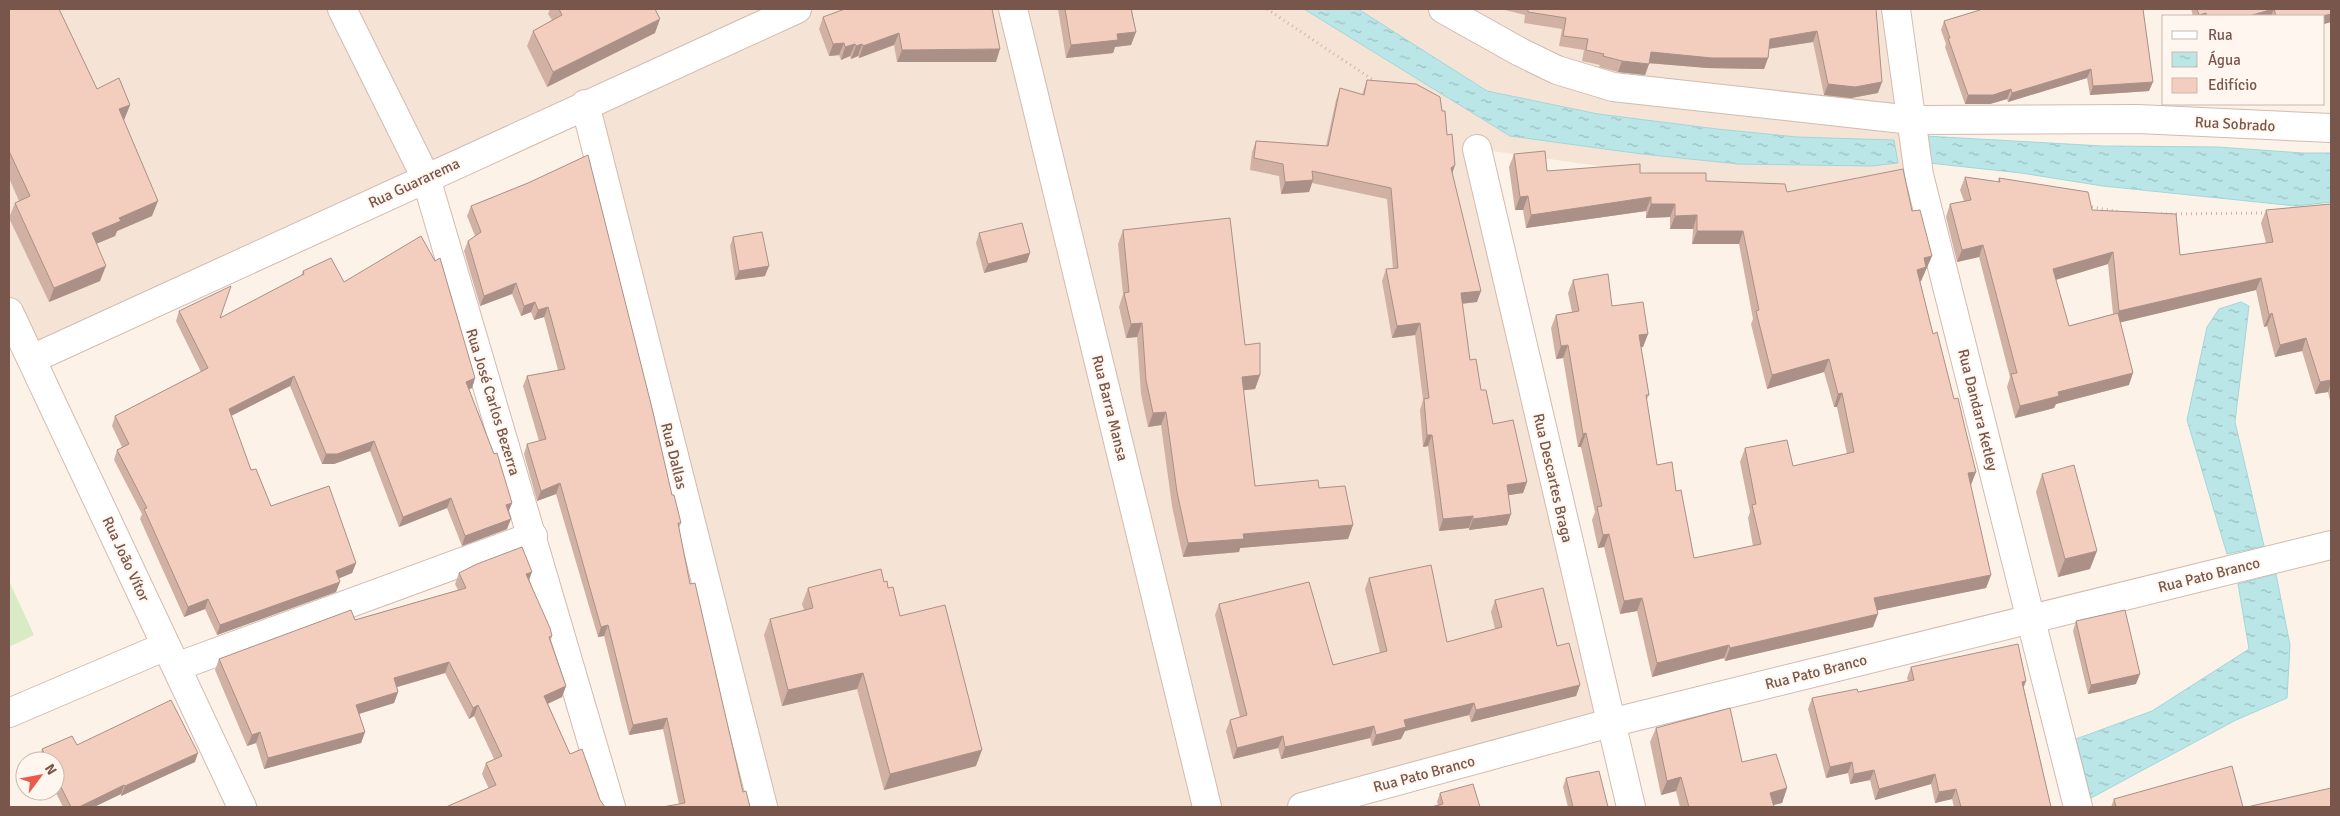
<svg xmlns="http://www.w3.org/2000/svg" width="2340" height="816" viewBox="0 0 2340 816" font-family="Signika,sans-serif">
  <defs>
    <pattern id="water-ripples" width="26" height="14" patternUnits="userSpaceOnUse" patternTransform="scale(1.25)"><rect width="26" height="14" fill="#bbe6e8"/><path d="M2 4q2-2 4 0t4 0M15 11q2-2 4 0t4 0" fill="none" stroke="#9dbdbe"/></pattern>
  </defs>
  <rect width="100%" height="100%" fill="#fdf2e8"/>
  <path fill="#f5e3d6" d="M9 9H1896L1919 175 1785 192 1477 149 1610 723 1302 807H763L585 105 32 359 9 312Z"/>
  <path fill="#d9ebc5" d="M9 581 34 635 9 647Z"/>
  <path fill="url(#water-ripples)" stroke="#a1d7da" d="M1304 9H1358L1487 91 1598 114 1717 129 1797 137 1894 140 1898 163 1871 166 1738 164 1642 154 1510 136Z
    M1925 136 2103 146 2217 147 2303 153H2331V202L2296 206 2103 186 2021 173 1929 163Z
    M2241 302 2249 306 2235 422 2264 546 2227 554 2187 420 2207 327 2219 309Z
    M2276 574 2290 645 2287 698 2236 720 2091 798 2076 739 2152 711 2249 649 2238 584Z"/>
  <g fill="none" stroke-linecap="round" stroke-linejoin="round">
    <defs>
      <path id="minor" d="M342 9 426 178 611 807
        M1013 9 1207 807
        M1443 9 1520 52 1557 70 1613 87 1912 120 2138 119 2331 128
        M1896 9 1919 175 2078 807
        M585 104 763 807
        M1477 149 1631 807
        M9 312 242 807
        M32 359 797 9
        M176 667 533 536
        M9 713 166 646
        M1302 807 1610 723 2331 545"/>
    </defs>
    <use href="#minor" stroke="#d2bbaf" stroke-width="30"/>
    <path stroke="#d9b1a1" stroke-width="3" stroke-dasharray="1 4" stroke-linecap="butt" d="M1267 9 1376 82
      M2087 206 2120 212
      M2161 214 2268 213"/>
    <use href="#minor" stroke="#fff" stroke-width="28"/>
  </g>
  <path fill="#d1b1a4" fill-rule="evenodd" d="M9 9 97 89 130 105 124 120 152 216 117 231 115 236 96 244 100 281 49 302 9 218 15 203 19 201 9 178Z
    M550 9H655V33L547 87 527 46 533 31 552 20 548 14Z
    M845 9 996 62H897L894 45 859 58 858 56 851 59 850 56 841 60 839 55 829 56 819 29 823 17Z
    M1058 9H1136L1132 10 1136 32 1131 45 1115 47 1113 53 1066 58Z
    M1501 9H1876L1878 93 1851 98 1824 95 1813 42 1769 49 1768 58 1764 69 1708 68 1649 63 1645 75 1618 72 1599 67 1600 65 1582 61 1584 50 1559 46 1562 29 1524 23 1525 15Z
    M1983 9 2149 91 2090 95 2087 78 2008 102 2007 99 1990 104H1965L1945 47 1946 44 1941 30 1944 21Z
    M2191 9H2331V22L2324 24V16H2193Z
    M1367 80 1442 111 1447 135 1455 165 1452 173 1477 302 1462 304 1470 360 1493 424 1527 482 1523 493 1508 495 1511 514 1507 525 1469 530V528L1439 531 1428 446 1423 447 1420 410 1423 400 1415 335 1392 338 1382 281 1386 269H1393L1387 199 1312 183 1309 192 1281 194 1279 176 1250 170 1252 152 1256 141 1326 146 1336 100 1340 88 1362 95Z
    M1514 154 1547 171 1640 173 1706 181 1787 192 1912 211 1932 256 1921 281H1920L1933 334 1954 399 1976 472 1970 485 1991 575 1986 588 1877 610 1873 627 1725 661 1724 658 1652 677 1637 611 1620 614 1604 547 1598 548 1592 520 1595 512 1581 447H1578L1563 358 1556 359 1551 328 1556 315 1572 312 1568 293 1573 280 1612 306 1648 334 1643 347H1641L1649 395 1646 401 1657 465 1676 491 1694 558 1753 546 1748 518 1750 512 1740 462 1745 448 1793 466 1847 454 1837 407H1834L1824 372 1767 389 1751 324 1753 319 1739 244H1692L1693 229H1670V217L1646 218V211L1526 228 1523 210H1515L1509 167Z
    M1965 177 1998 182 1999 178 2092 210 2180 255 2266 243 2261 223 2266 210 2331 204V405L2328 392 2315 394 2302 351 2275 357 2267 326 2264 327 2256 290 2120 322 2129 385 2056 404 2054 408 2015 418 2007 387 2010 377 1979 257 1957 262 1946 217 1950 204 1964 201 1960 190ZM2108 264 2113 314 2069 326 2056 280Z
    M528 183 672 495 681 523 679 528 690 584 743 792 679 804 663 729 629 735 604 636 598 637 556 494 537 501 524 454 527 444 539 441 523 386 527 376 558 370 544 317 534 320 531 312 521 316 512 294 480 306 464 251 468 241 475 236 467 216 471 206Z
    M1123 230 1245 345 1260 375 1255 389 1243 390 1255 486 1319 488 1353 525 1348 539 1240 548 1239 552 1183 557 1172 506 1161 425 1148 427 1141 394 1137 337 1126 338 1119 307 1123 294 1118 244Z
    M979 233 1027 262 984 273 976 243Z
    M733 237 765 276 735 280 730 246Z
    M303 271 344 282 475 378 472 388 469 389 512 503 508 512 507 529 462 546 447 508 399 527 370 451 334 464H322L290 386 231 416 251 470 271 506 356 563 352 573 338 579 336 592 217 635 205 609 184 617 140 519 142 514 114 460 117 450 122 447 112 426 115 416 201 372 176 321 179 311 220 318 301 276Z
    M2042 474 2090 569 2058 577 2036 492Z
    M459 573 529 580 552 636 551 640 566 686 562 697 548 704 570 754 489 789 482 774 486 763 494 759 474 716 469 719 445 673 397 687 398 692 394 703 359 714 365 732 361 743 264 769 256 743 247 746 215 670 219 659 458 590 455 584Z
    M1369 578 1447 642 1495 629 1491 612 1495 600 1557 646 1580 685 1576 696 1471 722 1469 715 1405 731 1401 739 1372 746 1370 738 1281 759 1278 748 1233 759 1226 731 1230 720 1240 717 1215 615 1219 604 1333 665 1380 653 1365 589Z
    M884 582 888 588 900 616 976 766 884 790 857 689 782 706 764 635 770 619 804 610 802 604 808 588Z
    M2076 621 2136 684 2088 694 2073 631Z
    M1911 667 2024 688 2051 807H1954L1952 799 1935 803 1931 784 1875 800 1870 780 1850 784 1848 773 1826 778 1808 709 1812 698 1858 692 1908 681 1907 678Z
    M1656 728 1742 762 1787 788 1782 803 1773 805 1774 807H1680L1676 791 1661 795 1650 742Z
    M77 745 195 762 121 796V794L94 807H63L55 791V761H40L39 759 42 749Z
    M1566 778 1608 807H1568L1563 787Z
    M1440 793 1480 807 1438 805 1437 802Z
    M2114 799 2243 807H2111Z"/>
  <path fill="#aa9086" d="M2274 9 2271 16H2249Z
    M2206 13 2205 16H2198L2199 15Z
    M2331 14V22L2324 24V16H2322Z
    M660 19 655 33 547 87 553 72Z
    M1817 31 1813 42 1766 49 1770 39Z
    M1136 32 1131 45 1115 47 1113 53 1066 58 1071 45 1117 34Z
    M899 33 894 45 859 58 863 46Z
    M844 43 839 55 829 56 833 44Z
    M855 44 850 56 841 60 845 47Z
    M862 44 858 56 851 59 856 46Z
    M1000 49 996 62H897L902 50Z
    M1651 52 1768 58 1764 69 1708 68 1647 63Z
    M1622 61 1649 64 1645 75 1618 72Z
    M2091 69 2087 78 2008 102 2012 93Z
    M1882 82 1878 93 1851 98 1824 95 1828 84Z
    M2153 82 2149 91 2090 95 2093 86Z
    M2011 89 2007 99 1990 104H1965L1968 95Z
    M130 105 124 120 114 124 119 109Z
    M1455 165 1451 177V168Z
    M1313 180 1309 192 1281 194 1285 182Z
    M1528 196 1523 210H1515L1520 197Z
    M1651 197 1646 211 1526 228 1531 215Z
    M158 201 152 216 117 231 115 236 86 248 92 233 119 218Z
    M1651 204H1675L1670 217 1646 218Z
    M1697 215 1693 229H1670L1675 216Z
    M1697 231H1743L1739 244H1692Z
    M1983 245 1979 257 1957 262 1962 250Z
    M2113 252 2108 264 2048 282 2053 269Z
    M1030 253 1027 262 984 273 988 264Z
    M1932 256 1921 281 1912 283 1917 270 1924 258Z
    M106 266 100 281 49 302 54 288Z
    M769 266 765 276 735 280 739 271Z
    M2261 278 2256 290 2114 324 2119 311Z
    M516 283 512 294 480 306 484 296Z
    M1481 291 1477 302 1457 304 1461 293Z
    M535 302 531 312 521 316 524 306Z
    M548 307 544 317 534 320 538 310Z
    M2272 313 2267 326 2264 327 2269 315Z
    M1142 323 1137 337 1126 338 1131 324Z
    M1420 323 1415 335 1392 338 1397 326Z
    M1648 334 1643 347 1634 348 1639 335Z
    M2306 338 2302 351 2275 357 2280 345Z
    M1568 345 1563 358 1556 359 1561 346Z
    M1829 359 1824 372 1767 389 1772 375Z
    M2133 373 2129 385 2056 404 2054 408 2015 418 2020 406 2058 392Z
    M1260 375 1255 389 1237 391 1242 377Z
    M294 376 290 386 225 419 229 409Z
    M475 378 472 388 462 392 466 382Z
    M2331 380V382L2328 392 2315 394 2320 382Z
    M1842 393 1837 407H1834L1838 394Z
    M1166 412 1161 425 1148 427 1153 413Z
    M1586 433 1581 447H1578L1583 434Z
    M1427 435H1432L1428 446 1423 447Z
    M374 441 370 451 334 464H322L326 454Z
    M1976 472 1971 485 1963 487 1968 473Z
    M1527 482 1523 493 1503 496 1507 485Z
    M560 483 556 494 537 501 541 491Z
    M451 498 447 508 399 527 403 517Z
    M512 503 508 513 506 505Z
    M1511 514 1507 525 1469 530 1473 519Z
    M1473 516 1469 528 1439 531 1443 519Z
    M511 519 507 529 462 546 465 536Z
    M1353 525 1348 539 1240 548 1239 552 1183 557 1188 543 1243 534Z
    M1609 534 1604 547 1598 548 1603 535Z
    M2097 551 2090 569 2058 577 2065 559Z
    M356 563 352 573 332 581 336 571Z
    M532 572 528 583 526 574Z
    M1991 575 1986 588 1870 612 1874 598Z
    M340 582 336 592 217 635 220 625Z
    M1642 598 1637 611 1620 614 1624 601Z
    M208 599 205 609 184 617 188 607Z
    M1878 614 1873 627 1725 661 1730 648Z
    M608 625 604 636 598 637 601 627Z
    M1729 645 1724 658 1652 677 1657 663Z
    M449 662 445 673 390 689 394 678Z
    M863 673 857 689 782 706 788 690Z
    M2140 674 2136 684 2088 694 2091 685Z
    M2026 681 2022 692V682Z
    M1580 685 1576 696 1471 722 1476 710Z
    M566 686 562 697 540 707 544 696Z
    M398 692 394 703 352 716 356 705Z
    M1474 703 1469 715 1405 731 1401 739 1372 746 1376 735 1404 720Z
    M478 705 474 716 469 719 473 708Z
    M667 718 663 729 629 735 633 725Z
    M1374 726 1370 738 1281 759 1285 747Z
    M260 732 256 743 247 746 252 735Z
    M365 732 361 743 264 769 268 758Z
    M1283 736 1278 748 1233 759 1237 748Z
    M982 750 976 766 884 790 890 774Z
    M198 753 195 762 121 796 125 786Z
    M1852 762 1848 773 1826 778 1830 767Z
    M1874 770 1870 780 1850 784 1854 774Z
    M1935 774 1931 784 1875 800 1879 789Z
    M1681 777 1676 791 1661 795 1667 781Z
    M124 785 121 794 94 807H79Z
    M1787 788 1782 803 1765 807 1770 793Z
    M1956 789 1952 799 1935 803 1939 792Z"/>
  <path fill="#f3cebf" stroke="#aa9086" d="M9 9H59L97 89 119 78 130 105 119 109 158 201 119 218 121 221 92 233 106 266 54 288 15 203 30 196 9 151Z
    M559 9H655L660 19 553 72 533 31 562 15Z
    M845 9H992L1000 49 902 50 899 33 863 46 862 44 856 46 855 44 845 47 844 43 833 44 823 17Z
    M1065 9H1131L1136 32 1117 34 1118 40 1071 45Z
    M1528 9H1876L1882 82 1855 87 1828 84 1817 31 1770 39 1768 58H1712L1651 52 1649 64 1622 61 1603 56 1604 54 1586 50 1588 39 1563 36 1566 18 1528 12Z
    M1983 9H2143L2153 82 2093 86 2091 69 2012 93 2011 89 1993 95H1968L1948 38H1950L1944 21Z
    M2197 9H2273L2249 16H2207L2206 13 2199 15Z
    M2274 9H2331V14L2322 16H2276Z
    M1367 80 1416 84 1440 97 1442 111H1445L1447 135 1452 134 1455 165 1451 168 1481 291 1461 293 1470 360 1476 359 1481 390H1486L1493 424 1513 420 1527 482 1507 485 1511 514 1473 519V516L1443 519 1432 435H1427L1424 399 1429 398 1420 323 1397 326 1386 269 1398 268 1391 188 1312 171 1313 180 1285 182 1283 164 1254 158 1256 141 1328 146 1340 88 1364 95Z
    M1545 151 1547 171 1640 164V173H1706V181L1785 184 1787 192 1903 169 1912 211 1920 210 1932 256 1924 258 1926 267 1917 270 1933 334 1937 332 1954 399 1958 398 1965 428 1976 472 1968 473 1991 575 1874 598 1878 614 1730 648 1729 645 1657 663 1642 598 1624 601 1609 534 1603 535 1597 507 1602 506 1586 433 1583 434 1568 345 1561 346 1556 315 1579 311 1573 280 1608 274 1612 306 1643 302 1648 334 1639 335 1649 395H1646L1657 465 1672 462 1676 491 1681 490 1694 558 1761 544 1752 505 1756 504 1745 448 1787 440 1793 466 1854 452 1842 393 1838 394 1829 359 1772 375 1756 311 1759 310 1743 231H1697V215L1675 216V204H1651V197L1531 215 1528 196 1520 197 1514 154Z
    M588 155 652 408 672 495H674L681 523H678L690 584 695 583 743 792 746 791 750 807H662L685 803 667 718 633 725 608 625 601 627 560 483 541 491 527 444 546 439 527 376 565 369 548 307 538 310 535 302 524 306 516 283 484 296 468 241 481 232 471 206 528 183Z
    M1965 177 2000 182 1999 178 2088 192 2092 210 2176 214 2180 255 2273 242 2266 210 2331 204V380L2320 382 2306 338 2280 345 2272 313 2269 315 2261 278 2119 311 2113 252 2053 269 2069 326 2118 313 2133 373 2058 392 2059 396 2020 406 2011 374 2017 373 1983 245 1962 250 1950 204 1971 200Z
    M1230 218 1245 345 1260 343V375L1242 377 1255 486 1318 480 1319 488 1345 486 1353 525 1243 534 1244 539 1188 543 1177 492 1166 412 1153 413 1146 380 1142 323 1131 324 1124 293 1129 292 1123 230Z
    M1022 223 1030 253 988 264 979 233Z
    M762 232 769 266 739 271 733 237Z
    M421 236 435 261 440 258 475 378 466 382 494 454 497 453 512 503 506 505 511 519 465 536 451 498 403 517 374 441 337 454H326L294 376 229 409 251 470 256 469 271 506 329 486 356 563 336 571 340 582 220 625 208 599 188 607 144 509 147 508 117 450 129 444 115 416 208 368 179 311 231 286 220 318 304 274 303 271 331 258 344 282Z
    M2074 465 2097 551 2065 559 2042 474Z
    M522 547 532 572 526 574 550 628 552 636 549 637 566 686 544 696 570 754 582 749 600 800 605 807H446L496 785 486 763 502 756 478 705 473 708 449 662 394 678 398 692 356 705 365 732 268 758 260 732 252 735 219 659 351 610 355 620 466 588 459 573 477 564Z
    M1431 565 1447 642 1502 627 1495 600 1543 588 1557 646 1569 643 1580 685 1476 710 1474 703 1404 720 1406 727 1376 735 1374 726 1285 747 1283 736 1237 748 1230 720 1247 715 1219 604 1309 582 1333 665 1387 651 1369 578Z
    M881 569 884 582 887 581 888 588 893 587 900 616 945 605 982 750 890 774 863 673 788 690 770 619 813 608 808 588Z
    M2125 610 2140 674 2091 685 2076 621Z
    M2018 644 2026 681 2022 682 2051 807H1961L1956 789 1939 792 1935 774 1879 789 1874 770 1854 774 1852 762 1830 767 1812 698 1857 689 1858 692 1914 680 1911 667Z
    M171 700 198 753 125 786 124 785 79 807H71L55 775V761H48L42 749 72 736 77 745Z
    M1730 708 1742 762 1776 754 1787 788 1770 793 1774 807H1689L1681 777 1667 781 1656 728Z
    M2232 766 2243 807H2116L2114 799Z
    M1599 771 1608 807H1573L1566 778Z
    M1473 784 1480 807H1431L1443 804 1440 793Z
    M2331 788V807H2247Z"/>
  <g text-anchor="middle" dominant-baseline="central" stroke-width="4" stroke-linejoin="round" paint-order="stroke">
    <g font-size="15" fill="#78564b" stroke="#fff7ef">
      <text transform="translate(2235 124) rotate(3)">Rua Sobrado</text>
      <text transform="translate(414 183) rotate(-25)">Rua Guararema</text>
      <text transform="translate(493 402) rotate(73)">Rua José Carlos Bezerra</text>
      <text transform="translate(1110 408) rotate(76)">Rua Barra Mansa</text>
      <text transform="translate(1978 410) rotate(76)">Rua Dandara Ketley</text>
      <text transform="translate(674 456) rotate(76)">Rua Dallas</text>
      <text transform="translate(1553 478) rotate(77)">Rua Descartes Braga</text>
      <text transform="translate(126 559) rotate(65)">Rua João Vítor</text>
      <text transform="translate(2209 575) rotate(-14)">Rua Pato Branco</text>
      <text transform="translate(1816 672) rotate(-14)">Rua Pato Branco</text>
      <text transform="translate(1424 774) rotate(-15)">Rua Pato Branco</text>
    </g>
  </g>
  <rect width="2340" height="816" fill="none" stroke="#78564b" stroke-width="20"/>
  <rect x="2162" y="15" width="162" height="90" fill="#fff7ef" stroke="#c9b7ad"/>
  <rect x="2172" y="31" width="25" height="8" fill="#ffffff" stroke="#c9b7ad"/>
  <text x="2208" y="40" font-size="15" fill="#78564b">Rua</text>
  <rect x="2172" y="52" width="25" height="15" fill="url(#water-ripples)" stroke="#c9b7ad"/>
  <text x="2208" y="65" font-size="15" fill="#78564b">Água</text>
  <rect x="2172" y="78" width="25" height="15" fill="#f3cebf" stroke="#c9b7ad"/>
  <text x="2208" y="90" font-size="15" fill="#78564b">Edifício</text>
  <g transform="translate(40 776) rotate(58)"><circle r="24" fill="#fff7ef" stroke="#c9b7ad"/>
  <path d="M0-4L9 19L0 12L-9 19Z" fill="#e95c4b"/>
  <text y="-8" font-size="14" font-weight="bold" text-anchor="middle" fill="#78564b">N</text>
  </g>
</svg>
